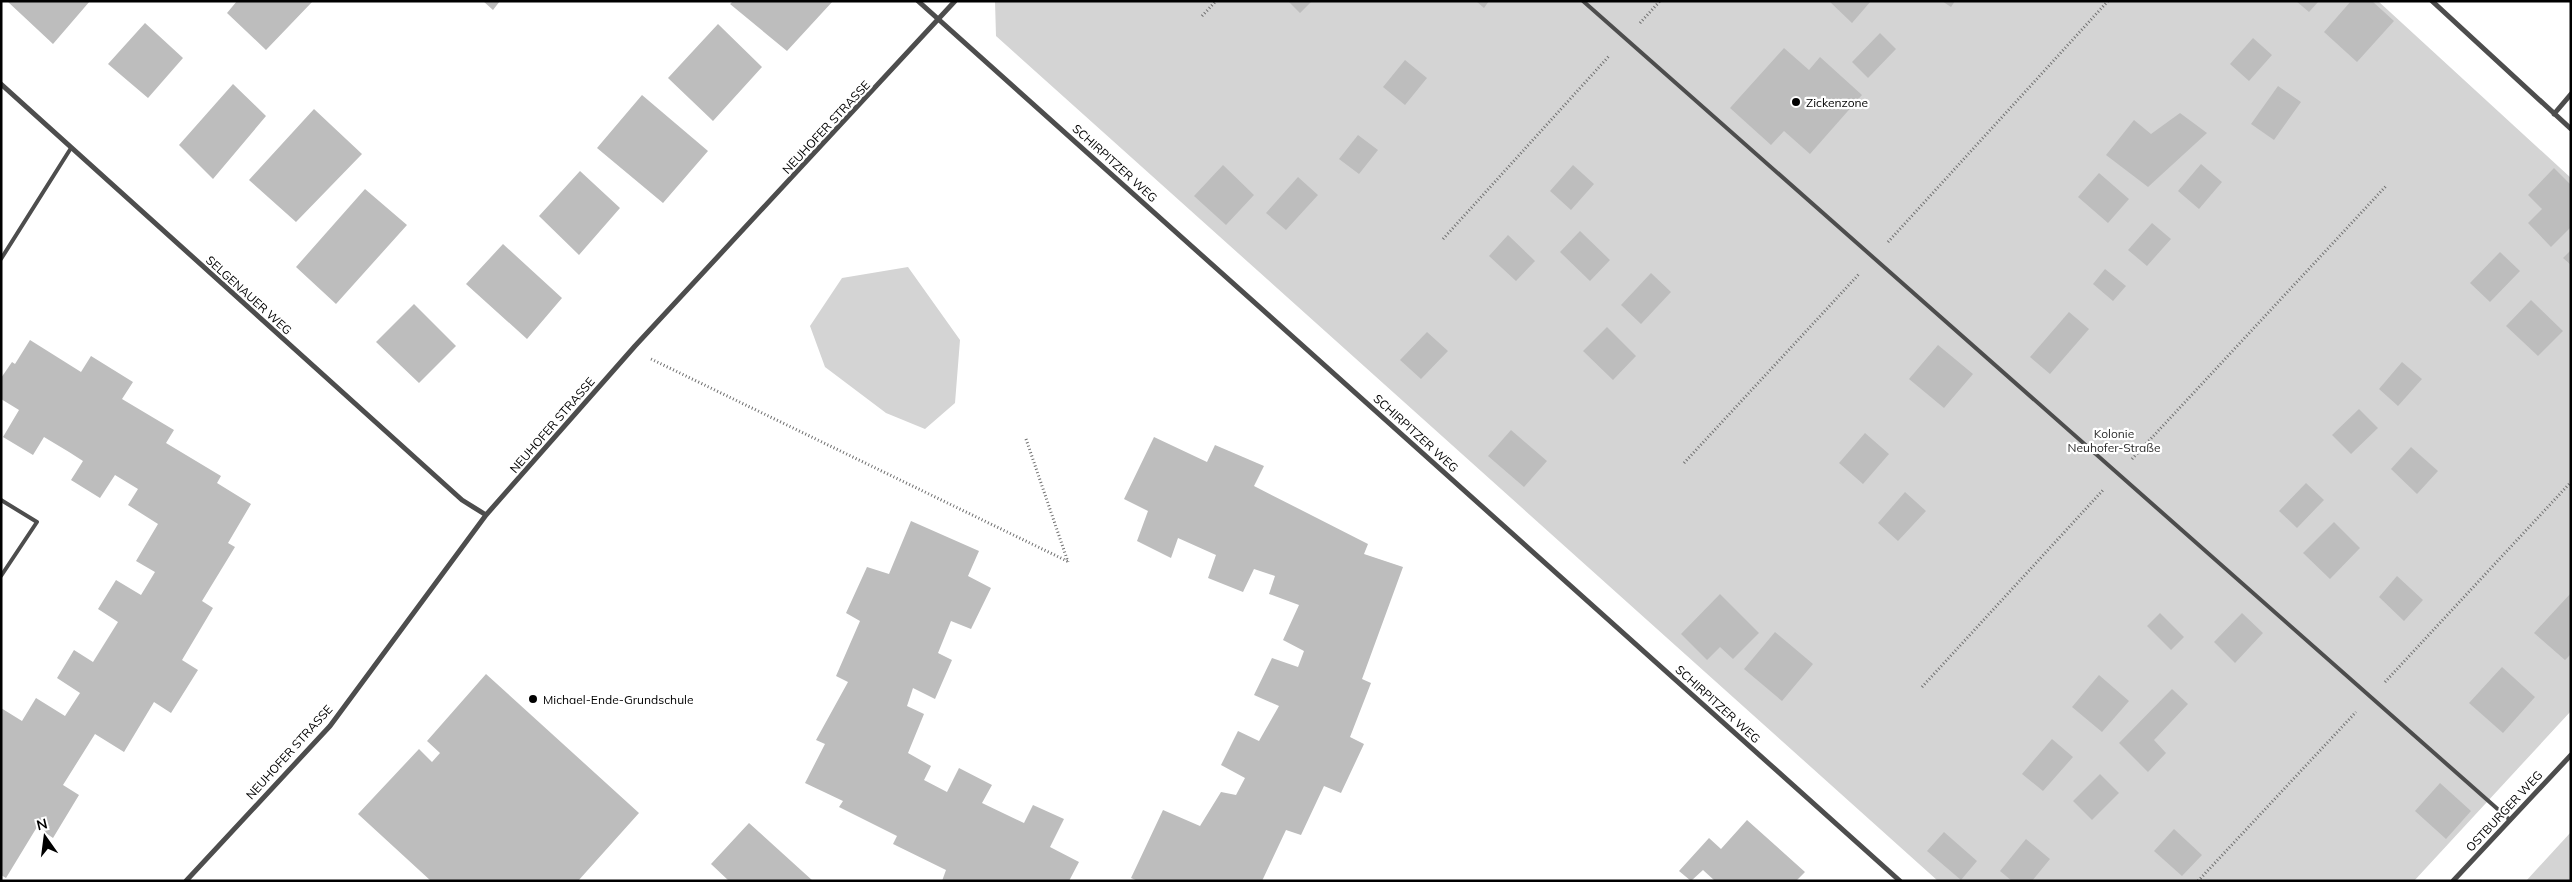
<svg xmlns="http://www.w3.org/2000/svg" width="2572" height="882" viewBox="0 0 2572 882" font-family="Mulish,sans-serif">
  <rect width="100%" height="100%" fill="#fff"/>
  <path fill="#d4d4d4" d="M995 1H2378L2571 178V711L2414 881H1938L996 36Z
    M908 267 960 340 955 403 925 429 886 413 825 367 810 326 842 278Z
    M2571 832V881H2526Z"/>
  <path fill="#bdbdbd" d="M7 1H90L53 44Z
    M237 1H313L266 50 227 13Z
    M483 1H500L493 10Z
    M733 1H833L787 51 730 4Z
    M1288 1H1312L1300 13Z
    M1476 1H1489L1484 8Z
    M1829 1H1871L1852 23Z
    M1942 1H1955L1951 7Z
    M2296 1H2319L2309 12Z
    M2351 1H2372L2394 21 2357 62 2324 32Z
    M145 23 183 58 148 98 108 64Z
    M718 24 762 67 713 121 668 78Z
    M1880 33 1896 49 1868 78 1852 62Z
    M2253 38 2272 55 2249 81 2230 64Z
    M1784 48 1809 70 1820 57 1862 95 1810 154 1784 131 1771 145 1730 108Z
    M1405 60 1427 78 1405 105 1383 87Z
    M233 84 266 116 213 179 179 145Z
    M2278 86 2301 102 2274 140 2251 124Z
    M642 95 708 151 663 203 597 148Z
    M314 109 362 154 296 222 249 180Z
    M2180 113 2207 133 2148 187 2106 155 2134 120 2151 134Z
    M1358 135 1378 150 1359 174 1339 159Z
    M2201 164 2222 182 2199 209 2178 191Z
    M1223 165 1254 195 1226 225 1194 196Z
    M1573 165 1594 184 1571 210 1550 191Z
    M2554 168 2571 185V227L2551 247 2528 223 2542 209 2528 195Z
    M580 171 620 208 579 255 539 216Z
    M2099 173 2129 199 2108 223 2078 197Z
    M1298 177 1318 195 1286 230 1266 213Z
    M365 189 407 225 336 304 296 267Z
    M2152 223 2171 239 2147 266 2128 250Z
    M1580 231 1610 260 1590 281 1560 252Z
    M1508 235 1535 261 1516 281 1489 256Z
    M503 244 562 298 527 339 466 284Z
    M2571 250V265L2563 258Z
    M2500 252 2520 271 2490 302 2470 283Z
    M2105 269 2126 286 2113 301 2093 284Z
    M1651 273 1671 292 1641 324 1621 305Z
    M2531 300 2563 331 2538 356 2506 326Z
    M414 304 456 346 419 383 376 342Z
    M2069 312 2089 329 2050 374 2030 357Z
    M1607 327 1636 356 1613 380 1583 351Z
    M1427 332 1448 351 1421 379 1400 360Z
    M30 340 81 372 91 356 133 382 122 399 174 430 166 443 221 476 217 483 251 504 228 543 235 547 202 601 213 608 182 660 198 670 171 713 154 702 124 752 95 734 63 785 79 795 53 838 37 827 6 878 1 875V708L22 721 36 698 65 716 80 693 57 678 74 650 93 662 118 622 98 609 116 580 141 595 155 572 136 561 158 524 128 505 138 489 115 475 100 498 71 480 83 461 69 452 44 437 33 455 3 437 19 410 1 399V378L12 362 15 364Z
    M1938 345 1973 374 1944 408 1909 379Z
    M2402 362 2422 379 2398 406 2379 389Z
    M2359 409 2378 428 2351 454 2332 435Z
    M1511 430 1547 461 1524 487 1488 456Z
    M1865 433 1889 454 1863 484 1839 463Z
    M1154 437 1207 462 1215 445 1264 466 1254 486 1368 544 1364 554 1403 567 1362 679 1371 683 1350 737 1364 744 1341 793 1324 786 1301 835 1286 830 1262 881H1138L1131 878 1163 810 1200 826 1221 792 1236 795 1245 778 1221 765 1238 731 1259 741 1279 706 1254 695 1272 658 1298 667 1304 651 1283 640 1299 605 1269 594 1275 576 1254 569 1243 592 1208 578 1216 555 1178 538 1171 558 1137 541 1148 511 1124 499Z
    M2411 447 2438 471 2417 494 2391 469Z
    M2306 483 2324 500 2297 528 2279 511Z
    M1905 492 1926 511 1898 541 1878 523Z
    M911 521 979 551 968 576 991 588 971 629 951 621 938 653 952 660 935 699 913 688 907 706 924 714 908 753 931 766 924 780 947 792 959 768 992 785 982 803 1024 823 1033 805 1064 819 1050 847 1079 862 1069 881H942L946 870 893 844 897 836 839 807 843 801 805 783 825 744 816 740 848 682 836 676 860 621 846 613 867 567 889 574Z
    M2334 522 2360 548 2330 579 2303 553Z
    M2397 576 2423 600 2404 621 2379 597Z
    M2571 593V654L2565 660 2534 633Z
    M1720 594 1759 633 1733 659 1720 647 1707 660 1681 634Z
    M2160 613 2184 637 2171 650 2147 626Z
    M2242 613 2263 633 2235 663 2214 642Z
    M1775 632 1813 664 1782 701 1744 669Z
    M2502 667 2535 697 2503 733 2469 703Z
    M486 674 639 813 578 881H431L358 814 419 749 432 762 440 753 427 741Z
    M2099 675 2129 701 2102 732 2072 707Z
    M2172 689 2188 704 2154 740 2166 753 2148 772 2119 743Z
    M2052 739 2073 757 2043 791 2022 774Z
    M2100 774 2119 793 2092 820 2073 801Z
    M2440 783 2471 811 2446 839 2415 811Z
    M1747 820 1805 872 1796 881H1715L1703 870 1691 881 1679 871 1709 838 1721 849Z
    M749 823 813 881H729L711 864Z
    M2174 829 2202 855 2182 876 2154 851Z
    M1944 832 1977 861 1961 880 1927 851Z
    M2026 839 2050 859 2032 881H2012L2000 871Z"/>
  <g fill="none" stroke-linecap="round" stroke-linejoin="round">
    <path stroke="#6f6f6f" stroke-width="3" stroke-dasharray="1 2.5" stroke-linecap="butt" d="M1202 16 1216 1
      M1640 23 1660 1
      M1443 239 1610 55
      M1888 242 2108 1
      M651 359 1069 562
      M1026 439 1068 562
      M2132 459 2387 185
      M1684 463 1860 273
      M2385 682 2571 482
      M1922 687 2104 489
      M2198 881 2356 712"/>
    <path stroke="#4d4d4d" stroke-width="4" d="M1583 1 2510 820
      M1 259 71 148
      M1 500 37 522 1 576"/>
    <path stroke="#4d4d4d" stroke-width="5" d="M918 1 1900 881
      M2432 1 2571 129
      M1 84 462 500 486 515
      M2554 114 2571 94
      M186 881 330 726 486 515 635 346 955 1
      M2453 881 2571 755"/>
  </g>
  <g fill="#000" stroke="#fff" stroke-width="2">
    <circle cx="1796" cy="102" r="5"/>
    <circle cx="533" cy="699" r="5"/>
  </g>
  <g text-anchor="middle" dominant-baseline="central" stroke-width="4.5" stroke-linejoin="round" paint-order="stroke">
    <g font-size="12" fill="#000" stroke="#fff" text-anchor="start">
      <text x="1806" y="102">Zickenzone</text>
      <text x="543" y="699">Michael-Ende-Grundschule</text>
    </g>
    <g font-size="12" fill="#000" stroke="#fff">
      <text transform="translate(826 127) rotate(-47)">NEUHOFER STRASSE</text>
      <text transform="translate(1115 163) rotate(42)">SCHIRPITZER WEG</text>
      <text transform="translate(249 295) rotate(42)">SELGENAUER WEG</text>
      <text transform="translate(552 425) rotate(-49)">NEUHOFER STRASSE</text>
      <text transform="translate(1416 433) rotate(42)">SCHIRPITZER WEG</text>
      <text transform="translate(1718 704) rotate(42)">SCHIRPITZER WEG</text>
      <text transform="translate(289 752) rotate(-48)">NEUHOFER STRASSE</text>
      <text transform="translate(2504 811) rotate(-47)">OSTBURGER WEG</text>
    </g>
    <g font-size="12" fill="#2b2b2b" stroke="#fff">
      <text x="2114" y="433">Kolonie<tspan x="2114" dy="14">Neuhofer-Straße</tspan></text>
    </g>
  </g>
  <rect width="2572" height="882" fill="none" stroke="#000000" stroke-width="5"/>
  <g transform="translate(45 837) rotate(346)" stroke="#ffffff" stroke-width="4" paint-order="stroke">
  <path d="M0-4L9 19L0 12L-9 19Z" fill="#000000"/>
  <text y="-8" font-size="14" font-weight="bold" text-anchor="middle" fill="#000000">N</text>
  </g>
</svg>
